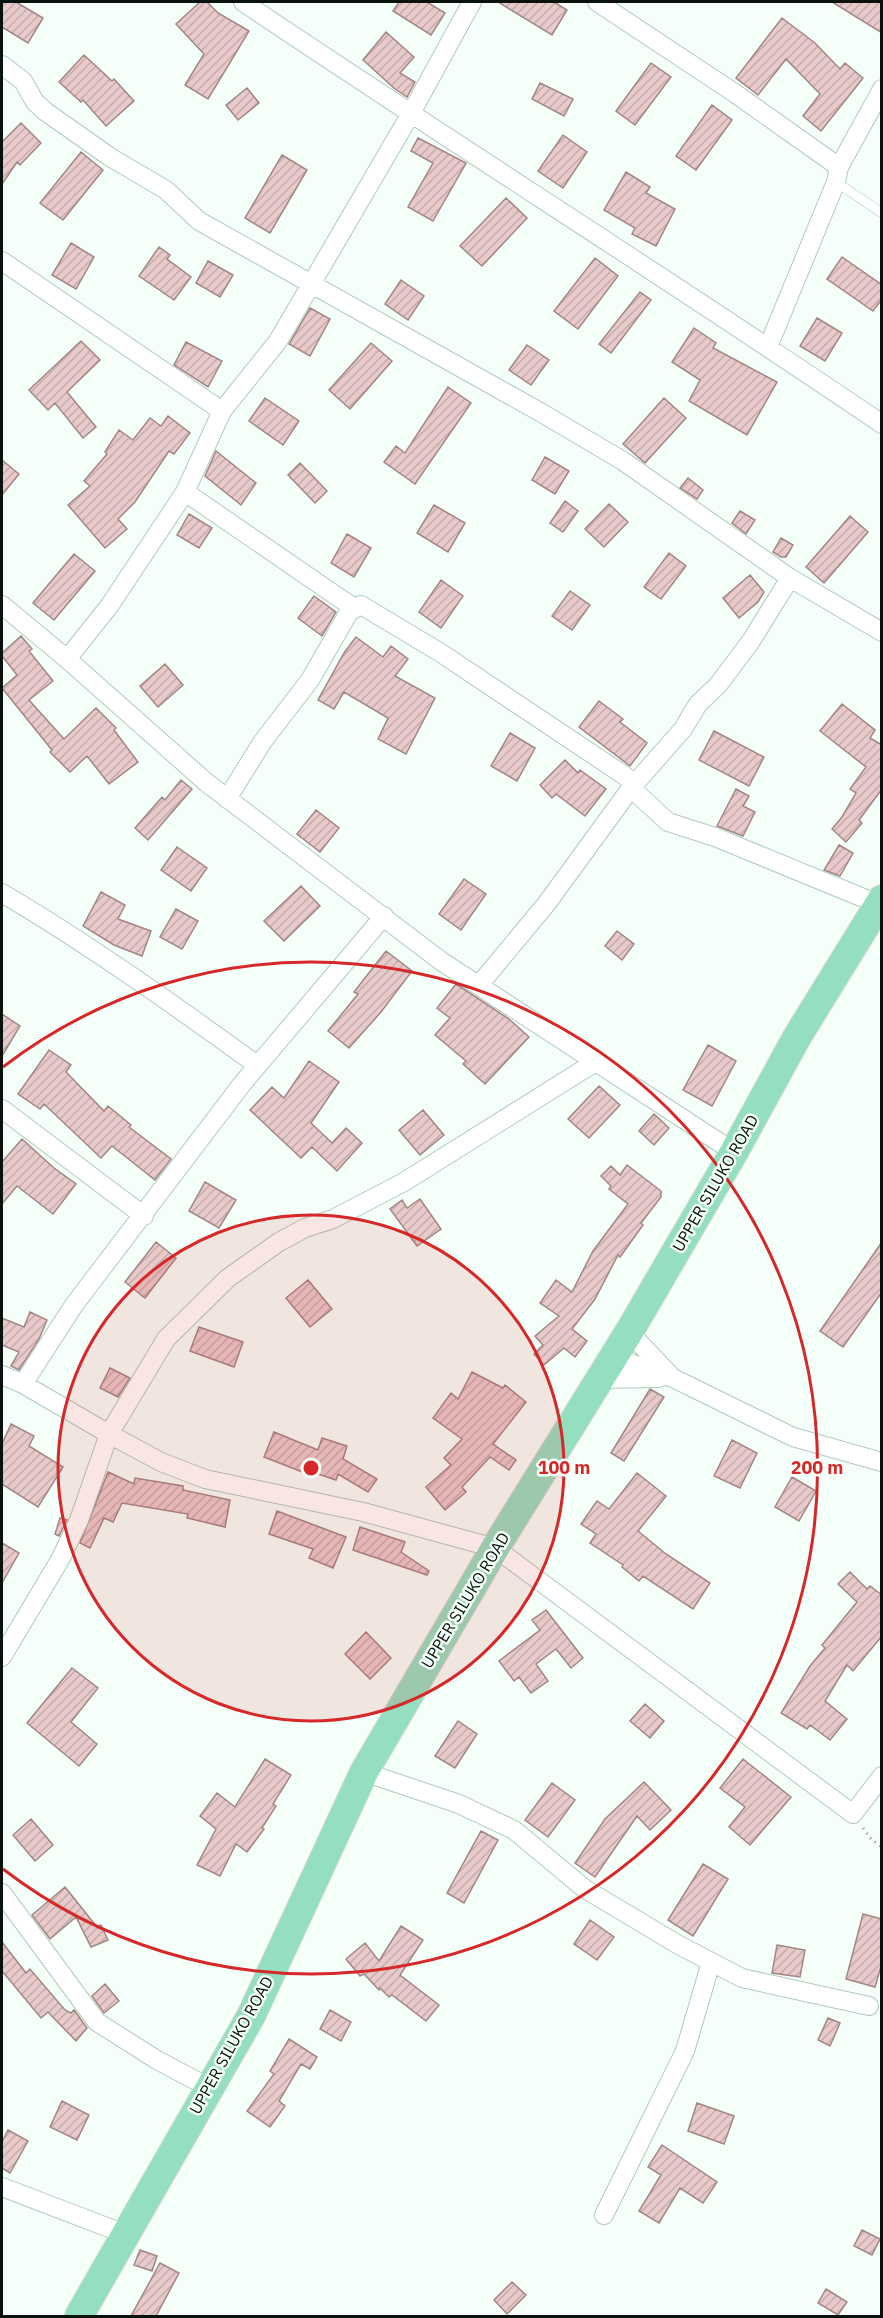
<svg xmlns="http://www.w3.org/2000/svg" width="883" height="2318" viewBox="0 0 883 2318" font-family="'IBM Plex Sans',sans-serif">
  <defs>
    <pattern id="building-hatch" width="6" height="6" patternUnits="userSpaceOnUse" patternTransform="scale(1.5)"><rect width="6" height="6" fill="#e7cac9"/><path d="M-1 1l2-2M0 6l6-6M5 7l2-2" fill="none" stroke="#c5acab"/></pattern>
  </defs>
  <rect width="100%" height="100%" fill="#f4fff9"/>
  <path fill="url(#building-hatch)" stroke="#a18685" stroke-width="1.5" d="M2 2H16L43 18 28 43 2 27Z
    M200 2H207L218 13 249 31 208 99 185 85 204 54 176 24Z
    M399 2H427L445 13 431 35 393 11Z
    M498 2H554L567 10 552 35Z
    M832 2H882V33Z
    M782 18 815 43 840 69 845 63 863 78 821 131 803 116 820 94 786 59 758 95 736 78Z
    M386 32 414 57 400 73 415 82 407 97 395 89 363 60Z
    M84 55 112 81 114 79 134 101 106 126 83 100 81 102 59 82Z
    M651 63 671 77 635 125 616 111Z
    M540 83 573 99 564 116 532 99Z
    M247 88 259 103 238 120 226 105Z
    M712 105 732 120 696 170 676 156Z
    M21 123 41 143 20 165 17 162 2 184V142Z
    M563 135 587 152 563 188 538 171Z
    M418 138 466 163 433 221 408 207 433 163 411 151Z
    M81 152 103 170 63 220 40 203Z
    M282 155 307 170 270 233 245 218Z
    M626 172 650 187 646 193 675 209 656 246 632 234 635 228 604 210Z
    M506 198 527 218 482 266 460 246Z
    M71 243 94 257 76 289 52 275Z
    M159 247 170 255 167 259 191 277 174 300 139 276Z
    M842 257 882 285V299L873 311 827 279Z
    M595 258 618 276 578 329 554 311Z
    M208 261 233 275 220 297 196 283Z
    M401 280 424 296 408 320 385 304Z
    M640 292 651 300 611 353 599 344Z
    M310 308 330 319 310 356 289 344Z
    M817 318 842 333 825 361 800 346Z
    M694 328 716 343 713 348 777 382 747 435 689 401 700 380 672 362Z
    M81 341 100 360 67 392 96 427 83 438 55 403 48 410 29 390Z
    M186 342 222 361 208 387 174 365Z
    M371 343 392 361 350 409 329 390Z
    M527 345 549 360 531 385 509 370Z
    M448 387 471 403 415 484 384 462 396 446 405 453Z
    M265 398 299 421 283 445 249 421Z
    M664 398 686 418 645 463 623 444Z
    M168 416 190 433 174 454 169 451 135 502 118 519 127 529 105 548 68 505 90 486 84 481 107 454 105 452 119 430 133 440 150 418 161 426Z
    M216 451 256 483 241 505 205 476Z
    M545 457 569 471 555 494 532 480Z
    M2 460 19 474 2 495Z
    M300 463 327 491 315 503 288 475Z
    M688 478 703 490 697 499 680 488Z
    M565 501 578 511 563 532 550 523Z
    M609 504 628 522 604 547 585 529Z
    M434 505 465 523 448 552 417 533Z
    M740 511 755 520 746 534 732 523Z
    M189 514 212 528 199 548 177 535Z
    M850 516 868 532 824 583 806 567Z
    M347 534 371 548 354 577 331 563Z
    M781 538 793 545 786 557H781L773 552Z
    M669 553 686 566 661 599 644 587Z
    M74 554 95 571 54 620 33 603Z
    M750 575 764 592 758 602 739 618 723 598Z
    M441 580 463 596 441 628 419 612Z
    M570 591 590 605 572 630 552 616Z
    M314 596 336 612 322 636 298 618Z
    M21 636 32 649 29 651 53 681 29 700 64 739 96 708 116 728 114 730 138 762 109 784 87 756 70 772 50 752 52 750 2 688 17 675 2 656V653Z
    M356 637 383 657 391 646 408 659 395 676 435 698 406 754 378 739 388 718 344 692 334 709 318 700 344 653Z
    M165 664 183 685 158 707 140 686Z
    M599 701 623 719 620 722 647 743 630 766 579 727Z
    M842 704 875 730 870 738 882 745V789L859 820 862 823 846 842 832 829 842 817 856 793 850 789 866 767 820 731Z
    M714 731 764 757 749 786 699 760Z
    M510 733 535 748 517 781 491 766Z
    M565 760 578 773 580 770 606 789 585 816 556 794 552 798 540 785Z
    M181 780 192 789 148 840 135 828 162 797 165 800Z
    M736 789 749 796 743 806 755 812 743 836 717 826Z
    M316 810 339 828 320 852 297 834Z
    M839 845 853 853 840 876 824 870Z
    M177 847 207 868 191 891 161 870Z
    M464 879 486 894 461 930 439 914Z
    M301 886 320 906 284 941 264 921Z
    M101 892 125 905 118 919 151 931 142 956 114 945 83 926Z
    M176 909 198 921 182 949 160 937Z
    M617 931 634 944 622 960 605 946Z
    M386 951 412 971 381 1012 349 1048 328 1031 358 994 354 992Z
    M456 984 509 1019 529 1037 485 1084 463 1064 466 1061 435 1035 450 1018 437 1008Z
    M2 1014 20 1026 2 1056Z
    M708 1045 736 1061 712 1106 683 1090Z
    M49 1050 71 1065 66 1072 104 1111 108 1106 131 1125 129 1127 171 1159 155 1180 112 1146 101 1158 44 1104 40 1109 18 1094Z
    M309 1061 339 1082 311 1123 332 1143 346 1128 362 1143 337 1171 312 1147 301 1158 250 1110 272 1087 284 1098Z
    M599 1086 620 1105 589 1138 568 1119Z
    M423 1110 444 1135 420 1155 399 1130Z
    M654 1114 669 1128 654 1145 639 1131Z
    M22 1139 54 1168 76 1184 53 1214 17 1186 2 1204V1162Z
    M627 1165 661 1191V1197L641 1223 643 1225 620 1257 618 1255 595 1299 572 1329 587 1341 575 1357 564 1348 544 1365 534 1354 543 1345 535 1336 559 1316 540 1303 556 1280 572 1292 593 1251 628 1204 609 1189 611 1186 601 1176 611 1166 620 1175Z
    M205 1182 236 1200 219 1228 189 1211Z
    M420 1199 441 1229 417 1246 390 1209 402 1200 407 1208Z
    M156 1242 176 1258 145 1298 125 1282Z
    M882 1242V1292L843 1347 820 1331Z
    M308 1280 332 1309 310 1327 286 1298Z
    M30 1312 47 1320 39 1339 19 1370 11 1366 19 1352 2 1345V1318L24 1327Z
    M199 1327 243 1342 234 1367 190 1351Z
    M110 1368 130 1378 118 1397 100 1388Z
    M472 1372 503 1388 505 1385 526 1402 493 1444 516 1460 509 1470 490 1457 462 1487 466 1492 445 1510 426 1487 451 1465 444 1458 462 1439 433 1418 451 1393 458 1399Z
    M650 1389 664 1397 624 1461 611 1453Z
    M11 1424 34 1436 29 1446 63 1467 38 1507 2 1484V1444Z
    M274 1432 318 1450 322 1438 347 1446 343 1459 377 1479 368 1492 338 1474 336 1480 306 1470 305 1473 264 1457Z
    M732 1440 757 1453 740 1488 714 1476Z
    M108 1472 134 1484 135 1478 183 1486V1490L230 1500 225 1527 187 1518 188 1514 122 1503 113 1522 104 1518 90 1548 80 1543Z
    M637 1473 666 1496 638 1531 666 1554 710 1583 693 1609 643 1576 639 1581 622 1567 623 1565 590 1543 596 1534 581 1524 597 1501 609 1509Z
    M792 1477 816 1491 799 1521 775 1507Z
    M277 1511 346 1537 333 1568 309 1558 313 1549 269 1534Z
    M60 1518 67 1520 59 1536 55 1534Z
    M360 1527 405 1542 401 1552 429 1571 427 1575 353 1550Z
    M2 1543 19 1553 2 1583Z
    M850 1572 867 1589 870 1586 882 1595V1636L853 1671 847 1665 825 1701 847 1719 830 1740 810 1725 807 1729 781 1713 810 1666 825 1648 822 1645 857 1602 838 1584Z
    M546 1610 583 1658 571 1668 556 1649 536 1664 548 1681 531 1693 519 1677 514 1681 499 1661 540 1630 532 1620Z
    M366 1632 391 1658 370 1679 345 1654Z
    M72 1668 98 1688 71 1722 97 1744 79 1766 27 1723Z
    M645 1704 664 1721 650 1738 630 1721Z
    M458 1721 477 1734 455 1768 435 1756Z
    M265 1759 291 1775 273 1804 276 1806 262 1828 264 1829 247 1852 236 1844 220 1876 197 1865 216 1829 200 1816 217 1793 235 1807Z
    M743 1759 791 1797 750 1845 729 1827 745 1807 720 1788Z
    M644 1782 671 1810 650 1830 637 1816 595 1877 575 1863 605 1819Z
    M552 1783 575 1800 548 1837 525 1820Z
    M31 1819 53 1845 35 1861 13 1835Z
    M481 1831 498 1840 464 1903 447 1893Z
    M703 1864 728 1879 693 1936 668 1920Z
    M65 1887 97 1927 101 1925 108 1940 91 1947 76 1917 50 1939 32 1915Z
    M863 1914 882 1919V1963L875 1987 846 1979Z
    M590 1920 614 1937 597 1960 574 1944Z
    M401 1926 423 1940 400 1975 439 2005 426 2021 392 1995 389 1997 380 1988 379 1990 364 1974 360 1976 346 1959 365 1943 379 1961Z
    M2 1942 26 1973 30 1969 65 2010 71 2013 74 2010 87 2028 76 2041 48 2012 41 2018 2 1971Z
    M777 1945 805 1950 800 1977 772 1973Z
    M105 1984 119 2001 104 2013 92 1996Z
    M330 2010 351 2022 341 2041 320 2029Z
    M828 2018 840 2023 830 2046 818 2040Z
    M289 2039 317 2057 310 2069 301 2064 279 2101 285 2106 270 2127 247 2111 274 2074 270 2071Z
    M62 2101 89 2115 77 2140 50 2127Z
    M697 2103 734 2116 724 2144 688 2131Z
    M8 2130 28 2141 10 2173 2 2168V2142Z
    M662 2145 717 2182 703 2203 680 2188 659 2223 639 2211 661 2175 648 2167Z
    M862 2230 880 2239 872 2255 854 2246Z
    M140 2250 157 2256 152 2271 134 2265Z
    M160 2263 179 2273 156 2316H131Z
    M512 2282 526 2295 507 2314 494 2300Z
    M826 2289 847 2302 838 2315 818 2303Z"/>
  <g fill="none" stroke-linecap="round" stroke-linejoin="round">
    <defs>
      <path id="lane" d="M836 182 882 213"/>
      <path id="street" d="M243 2C454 144 670 280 882 424
        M597 2 736 94 839 167 836 182 768 347
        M2 65 23 81 35 102 46 112 110 157 166 190 199 221 540 412 623 461 790 578 882 632
        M839 167 882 89
        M2 261 222 411
        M185 492 354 608
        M790 578 751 641 718 685 698 704 683 729 631 788 668 822 715 837 878 904
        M2 605 67 659 207 783 441 961 734 1152
        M67 659 110 605 185 492 222 411 278 341 410 115 472 2
        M227 799 263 741 310 680 349 612 361 605 441 653 625 776 631 781V788L547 903 479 985
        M2 893C90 945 174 1005 257 1065
        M2 1109 144 1216
        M629 1332 670 1375
        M613 1357 673 1378 793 1437 882 1462
        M2 1375 23 1384 109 1434 161 1462 205 1479 363 1512 495 1548 853 1814 882 1776
        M600 1379 659 1378
        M23 1384 74 1305 242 1084 384 916
        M2 1657 61 1558 79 1520 109 1434 166 1339 228 1278 279 1242 305 1228 333 1219 404 1182 597 1061
        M364 1772 459 1804 514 1830 585 1889 677 1944 742 1978 869 2006
        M2 1893 97 2022 157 2060 208 2087
        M2 2187 125 2234
        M604 2215 685 2051 711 1962"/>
      <path id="primary" d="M79 2316 251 2016 364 1772 495 1548 629 1332 734 1152 797 1037 882 899"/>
    </defs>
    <use href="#lane" stroke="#b1cabd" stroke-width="10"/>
    <use href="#street" stroke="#b1cabd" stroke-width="20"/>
    <use href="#primary" stroke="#d8d9d8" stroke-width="30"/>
    <path stroke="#a2aca6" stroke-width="3" stroke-dasharray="1.5 4.5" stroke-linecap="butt" d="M863 1828 872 1840 882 1847"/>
    <use href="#lane" stroke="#fff" stroke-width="9"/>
    <use href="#street" stroke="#fff" stroke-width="18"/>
    <use href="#primary" stroke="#94dfbf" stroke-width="28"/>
  </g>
  <circle cx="311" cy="1468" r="253" fill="#d62828" fill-opacity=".12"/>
  <g fill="none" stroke="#d62828" stroke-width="3">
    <circle cx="311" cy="1468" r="253"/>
    <path d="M3 1067A506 506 0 1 1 3 1869"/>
  </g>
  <g text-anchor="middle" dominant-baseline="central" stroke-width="5" stroke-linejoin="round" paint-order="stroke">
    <g font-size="16" fill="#09120d" stroke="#f4fff9">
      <text transform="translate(715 1183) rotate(-60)">UPPER SILUKO ROAD</text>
      <text transform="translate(465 1600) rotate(-59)">UPPER SILUKO ROAD</text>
      <text transform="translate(231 2045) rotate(-61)">UPPER SILUKO ROAD</text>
    </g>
  </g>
  <circle cx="311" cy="1468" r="9" fill="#d62828" stroke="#f4fff9" stroke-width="3"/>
  <g font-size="18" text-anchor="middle" font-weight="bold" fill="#d62828" stroke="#f4fff9" stroke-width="5" stroke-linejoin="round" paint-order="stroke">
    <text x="564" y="1474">100 m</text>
    <text x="817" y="1474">200 m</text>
  </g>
  <rect width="883" height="2318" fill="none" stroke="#09120d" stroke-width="6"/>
</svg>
